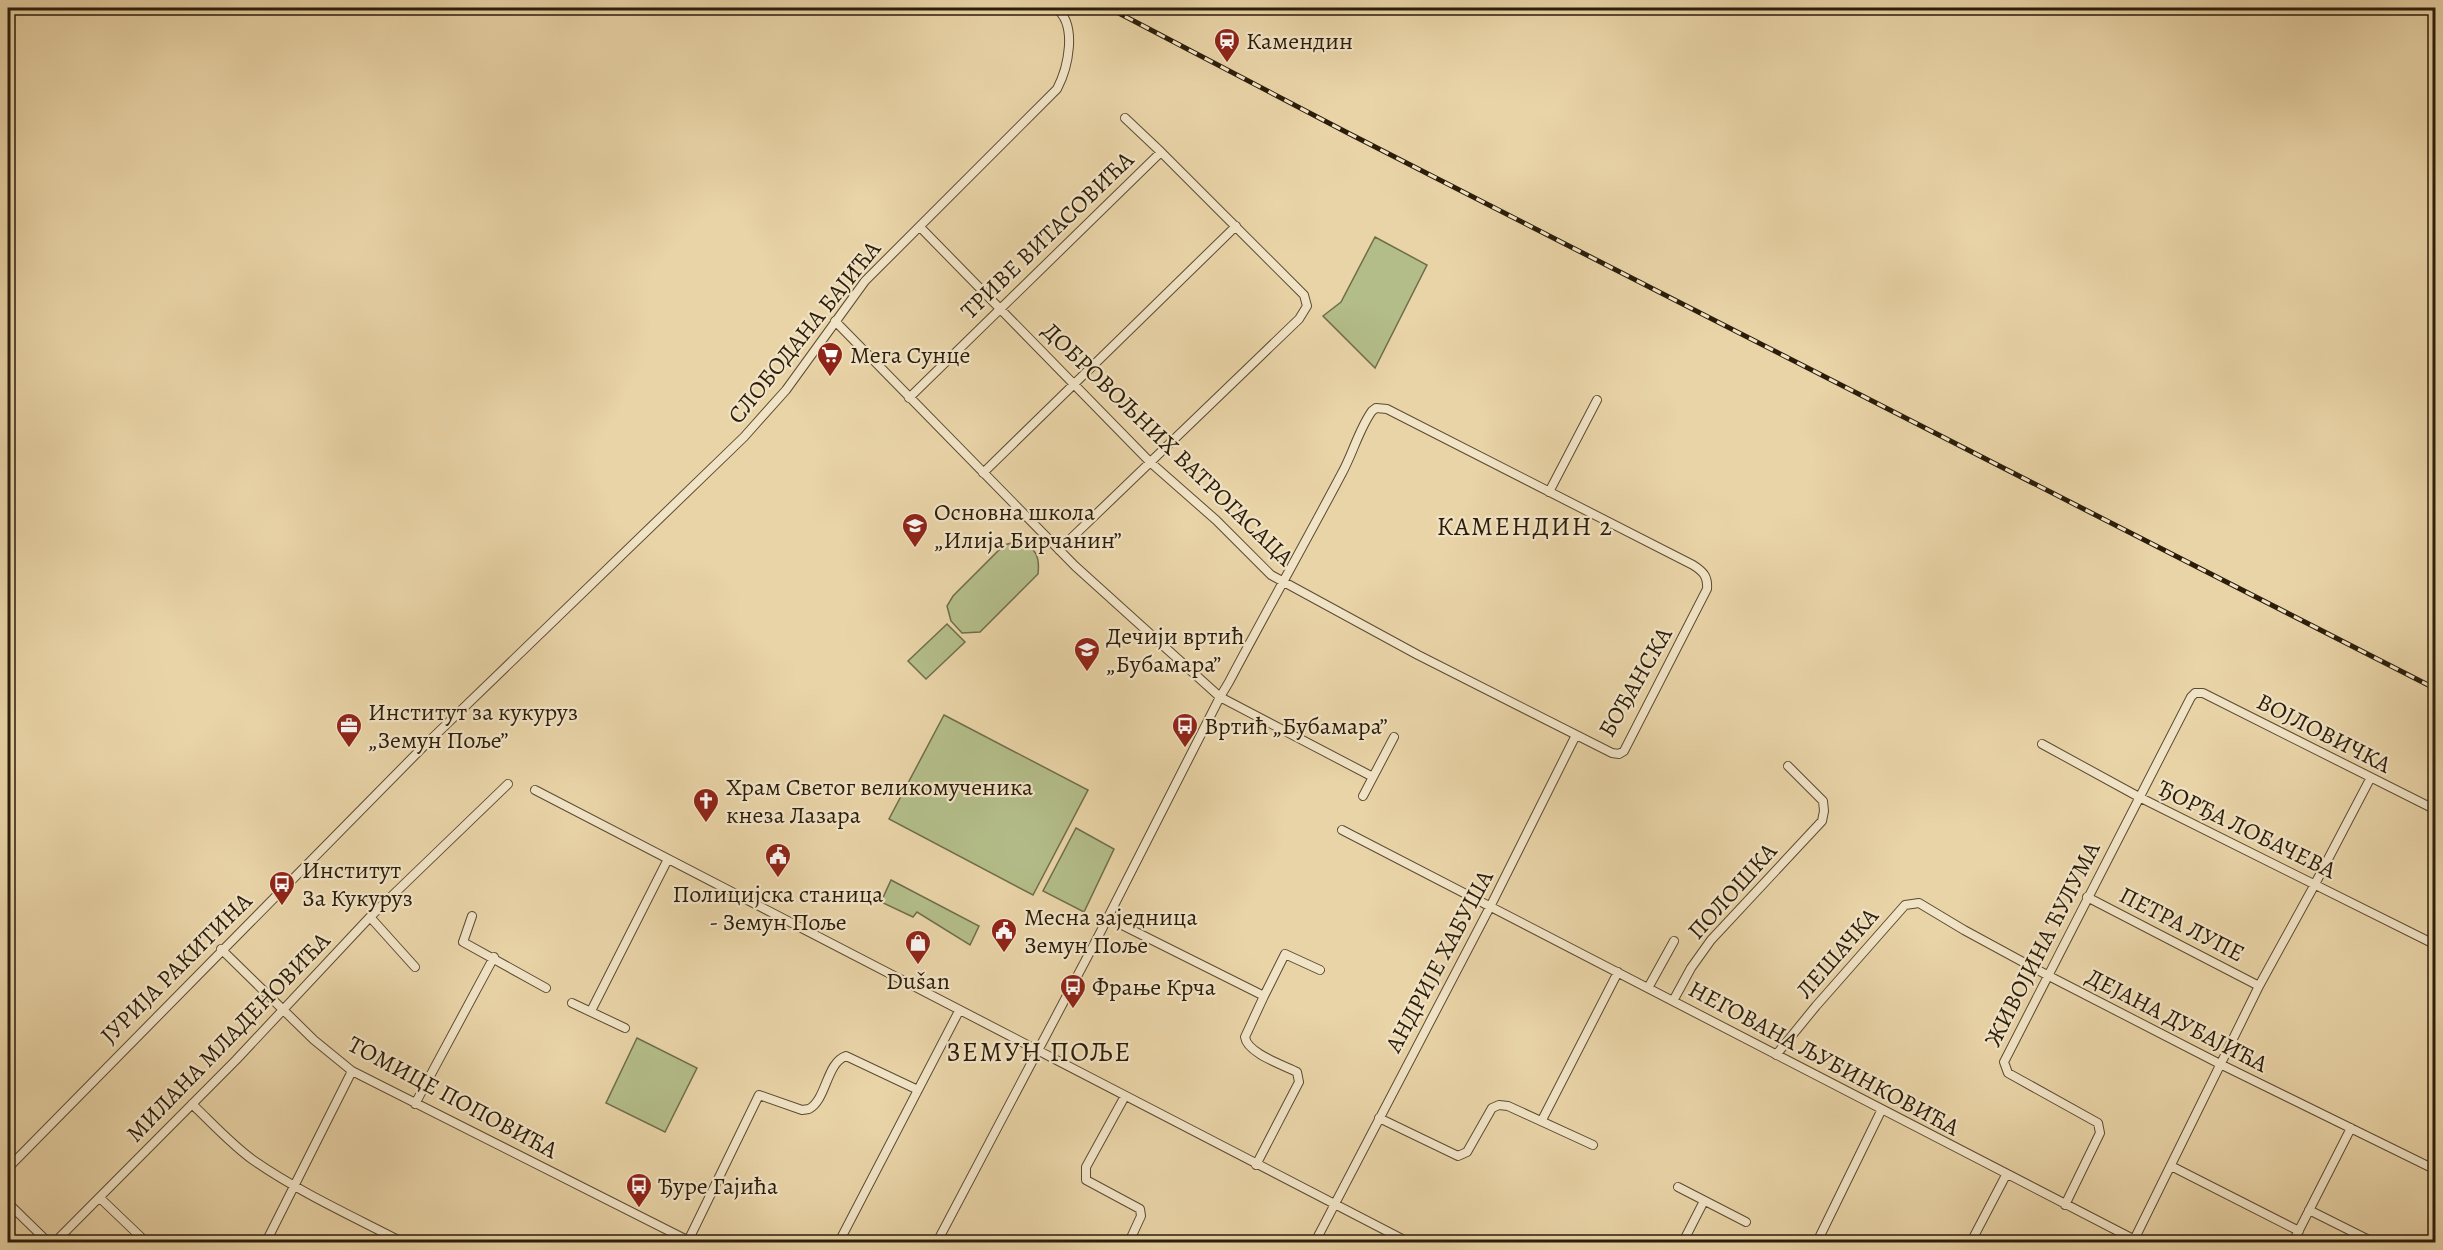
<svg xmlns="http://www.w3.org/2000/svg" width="2443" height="1250" viewBox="0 0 2443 1250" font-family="Alegreya,serif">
  <rect width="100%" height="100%" fill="#e9d4a7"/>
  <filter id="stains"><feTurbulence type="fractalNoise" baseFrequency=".00333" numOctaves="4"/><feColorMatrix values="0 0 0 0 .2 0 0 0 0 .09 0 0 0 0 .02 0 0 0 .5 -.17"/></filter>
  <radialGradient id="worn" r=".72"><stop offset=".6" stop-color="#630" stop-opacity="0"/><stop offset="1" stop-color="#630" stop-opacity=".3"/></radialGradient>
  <path fill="#b3bd89" stroke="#6f6d4a" stroke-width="1.5" d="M1375 237 1427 265 1375 368 1323 316 1341 302Z
    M1019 541C1036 547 1040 557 1038 574L980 632 962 633 951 621 947 606 953 596 1004 545Z
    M947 624 965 642 926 679 908 661Z
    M944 715 1088 790 1033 895 889 819Z
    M1076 828 1114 849 1084 912 1043 891Z
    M891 880 979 926 970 945 917 912 913 917 881 902Z
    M637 1038 697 1068 665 1132 606 1103Z"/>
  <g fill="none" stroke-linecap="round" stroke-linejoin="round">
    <defs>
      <path id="street" d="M920 227 1150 462 1216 520 1271 575 1418 655 1612 753 1619 754 1624 751 1707 589C1708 577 1704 572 1693 565L1387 409 1376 408 1372 411C1359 429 1353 453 1342 473 1305 543 1266 612 1229 682L1220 697 1101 931 937 1242
        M835 321 1075 566 1220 697 1373 777
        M909 398 1161 152
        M983 473 1236 226
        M1549 492 1597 400
        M1059 550 1299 319 1307 306 1304 295 1161 152 1125 118
        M2042 744 2139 797 2436 945
        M535 790 1408 1242
        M1363 796 1394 737
        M1342 830 2139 1242
        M2087 897 2259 986
        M472 916 463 942 546 988
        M370 917 415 967
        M1108 918 1264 996 1245 1037C1247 1053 1283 1065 1297 1072L1299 1082 1256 1165
        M221 949 314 1040 352 1071 691 1242
        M1648 988 1674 941
        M1264 996 1285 954 1320 970
        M1673 1001 1691 968 1711 940 1822 821 1824 811 1823 801 1788 766
        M572 1003 625 1028
        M591 1011 668 859
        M1776 1055 1816 1006 1905 905 1919 903 1964 930 2047 975 2220 1064 2436 1170
        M1125 1096 1086 1167V1180L1140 1209 1141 1216 1129 1242
        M192 1104C212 1123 231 1144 253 1160 299 1192 352 1216 402 1242
        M415 1104 494 957
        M1379 1118 1458 1156 1467 1152 1492 1108 1499 1105 1508 1106 1593 1145
        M1542 1120 1618 972
        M2171 1166 2299 1231
        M8 1168 424 746 744 437 786 390 865 281 1057 89C1068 68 1078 25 1056 8
        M1678 1187 1746 1222
        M100 1198 146 1242
        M8 1203 48 1242
        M2065 1205 2100 1133 2098 1123 2008 1073 2004 1062 2191 697 2195 693H2203L2436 810
        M2309 1210 2373 1242
        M688 1241 759 1095 802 1110 809 1109C827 1099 826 1063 846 1056L918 1090
        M55 1242 236 1060 370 917 508 784
        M266 1242 352 1071
        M839 1242 959 1011
        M1315 1242 1491 905 1576 735
        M1683 1242 1704 1201
        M1817 1242 1881 1111
        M1971 1242 2006 1175
        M2133 1242 2259 986 2315 884 2370 779
        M2293 1242 2351 1128"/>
    </defs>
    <use href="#street" stroke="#5a4b31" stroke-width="10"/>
    <use href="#street" stroke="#f1e3c6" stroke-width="8"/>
    <defs>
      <path id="rail" d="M1109 8 1346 132 2436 689"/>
    </defs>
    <use href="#rail" stroke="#2b1d0a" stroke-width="5"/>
    <use href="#rail" stroke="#f1e3c6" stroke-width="3" stroke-dasharray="9" stroke-linecap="butt"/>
  </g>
  <defs>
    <symbol id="station-pin" viewBox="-11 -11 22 30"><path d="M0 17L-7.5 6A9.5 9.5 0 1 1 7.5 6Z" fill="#8f2418" stroke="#f1e3c6"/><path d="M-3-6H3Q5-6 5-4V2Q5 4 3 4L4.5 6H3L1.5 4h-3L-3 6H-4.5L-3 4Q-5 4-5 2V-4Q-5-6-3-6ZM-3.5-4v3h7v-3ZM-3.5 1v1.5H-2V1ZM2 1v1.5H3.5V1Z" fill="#fff"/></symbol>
    <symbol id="supermarket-pin" viewBox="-11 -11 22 30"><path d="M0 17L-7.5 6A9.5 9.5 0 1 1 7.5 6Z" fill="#8f2418" stroke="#f1e3c6"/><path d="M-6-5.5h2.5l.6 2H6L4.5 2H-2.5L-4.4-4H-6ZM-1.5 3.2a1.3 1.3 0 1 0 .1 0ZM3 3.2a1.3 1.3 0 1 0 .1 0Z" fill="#fff"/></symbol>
    <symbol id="school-pin" viewBox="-11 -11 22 30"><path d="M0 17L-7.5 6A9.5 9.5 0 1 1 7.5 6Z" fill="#8f2418" stroke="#f1e3c6"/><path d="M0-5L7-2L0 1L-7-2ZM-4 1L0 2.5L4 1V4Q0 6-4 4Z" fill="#fff"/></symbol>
    <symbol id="office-pin" viewBox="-11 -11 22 30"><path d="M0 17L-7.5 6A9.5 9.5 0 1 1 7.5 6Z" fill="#8f2418" stroke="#f1e3c6"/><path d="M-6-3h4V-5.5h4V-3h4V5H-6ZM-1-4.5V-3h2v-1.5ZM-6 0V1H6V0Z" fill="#fff"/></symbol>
    <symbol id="bus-pin" viewBox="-11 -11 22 30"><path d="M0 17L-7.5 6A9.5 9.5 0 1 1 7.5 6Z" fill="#8f2418" stroke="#f1e3c6"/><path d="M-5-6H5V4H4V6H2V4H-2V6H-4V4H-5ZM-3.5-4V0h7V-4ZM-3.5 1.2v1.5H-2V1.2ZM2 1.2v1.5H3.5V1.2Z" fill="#fff"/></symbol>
    <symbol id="church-pin" viewBox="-11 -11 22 30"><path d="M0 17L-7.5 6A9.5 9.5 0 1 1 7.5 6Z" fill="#8f2418" stroke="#f1e3c6"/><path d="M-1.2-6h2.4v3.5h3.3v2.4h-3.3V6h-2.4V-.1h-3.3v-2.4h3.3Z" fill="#fff"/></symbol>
    <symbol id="civic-pin" viewBox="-11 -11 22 30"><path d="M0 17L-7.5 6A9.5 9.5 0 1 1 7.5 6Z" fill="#8f2418" stroke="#f1e3c6"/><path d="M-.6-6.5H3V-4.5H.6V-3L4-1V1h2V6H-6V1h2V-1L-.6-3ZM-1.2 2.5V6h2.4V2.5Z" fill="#fff"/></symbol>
    <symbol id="shop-pin" viewBox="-11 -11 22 30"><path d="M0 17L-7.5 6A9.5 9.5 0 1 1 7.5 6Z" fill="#8f2418" stroke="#f1e3c6"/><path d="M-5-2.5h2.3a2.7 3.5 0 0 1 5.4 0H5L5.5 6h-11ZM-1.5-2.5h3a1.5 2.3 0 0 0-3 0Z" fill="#fff"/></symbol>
  </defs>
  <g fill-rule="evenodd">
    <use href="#station-pin" x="1212" y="26" width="30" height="40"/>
    <use href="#supermarket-pin" x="815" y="340" width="30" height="40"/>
    <use href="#school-pin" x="900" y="511" width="30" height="40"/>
    <use href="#school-pin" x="1072" y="635" width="30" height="40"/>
    <use href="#office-pin" x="334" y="711" width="30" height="40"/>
    <use href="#bus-pin" x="1170" y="711" width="30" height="40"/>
    <use href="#church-pin" x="691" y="786" width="30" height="40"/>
    <use href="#civic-pin" x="763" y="841" width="30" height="40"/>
    <use href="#bus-pin" x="267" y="869" width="30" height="40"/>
    <use href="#civic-pin" x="989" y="916" width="30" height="40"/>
    <use href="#shop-pin" x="903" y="928" width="30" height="40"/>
    <use href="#bus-pin" x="1058" y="972" width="30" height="40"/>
    <use href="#bus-pin" x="624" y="1171" width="30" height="40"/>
  </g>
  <g text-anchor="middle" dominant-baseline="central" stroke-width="4.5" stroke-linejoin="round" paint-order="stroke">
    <g font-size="24" fill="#2b1d0a" stroke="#f1e3c6" text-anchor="start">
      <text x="1246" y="41">Камендин</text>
      <text x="850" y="355">Мега Сунце</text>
      <text x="934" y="512">Основна школа<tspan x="934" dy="28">„Илија Бирчанин”</tspan></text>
      <text x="1106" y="636">Дечији вртић<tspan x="1106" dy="28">„Бубамара”</tspan></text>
      <text x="368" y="712">Институт за кукуруз<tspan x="368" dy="28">„Земун Поље”</tspan></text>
      <text x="1204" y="726">Вртић „Бубамара”</text>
      <text x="726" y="787">Храм Светог великомученика<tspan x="726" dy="28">кнеза Лазара</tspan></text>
      <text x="302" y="870">Институт<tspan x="302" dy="28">За Кукуруз</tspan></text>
      <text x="778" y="894" text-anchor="middle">Полицијска станица<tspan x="778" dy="28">- Земун Поље</tspan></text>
      <text x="1024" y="917">Месна заједница<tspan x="1024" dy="28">Земун Поље</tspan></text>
      <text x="918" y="981" text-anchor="middle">Dušan</text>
      <text x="1092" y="987">Фрање Крча</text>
      <text x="658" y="1186">Ђуре Гајића</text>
    </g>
    <g font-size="24" fill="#2b1d0a" stroke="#f1e3c6">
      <text transform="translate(1047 235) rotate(-44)">ТРИВЕ ВИТАСОВИЋА</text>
      <text transform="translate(804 332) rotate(-51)">СЛОБОДАНА БАЈИЋА</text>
      <text transform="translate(1168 444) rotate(44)">ДОБРОВОЉНИХ ВАТРОГАСАЦА</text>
      <text transform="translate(1635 682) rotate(-60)">БОЂАНСКА</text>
      <text transform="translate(2324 733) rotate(27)">ВОЈЛОВИЧКА</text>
      <text transform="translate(2247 829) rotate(26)">ЂОРЂА ЛОБАЧЕВА</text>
      <text transform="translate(1732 891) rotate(-48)">ПОЛОШКА</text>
      <text transform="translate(2182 924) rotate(27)">ПЕТРА ЛУПЕ</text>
      <text transform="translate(2042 944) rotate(-63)">ЖИВОЈИНА ЋУЛУМА</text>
      <text transform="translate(1837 953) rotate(-49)">ЛЕШАЧКА</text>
      <text transform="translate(1439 961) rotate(-62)">АНДРИЈЕ ХАБУША</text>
      <text transform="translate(176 968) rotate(-45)">ЈУРИЈА РАКИТИНА</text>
      <text transform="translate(2177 1020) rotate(27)">ДЕЈАНА ДУБАЈИЋА</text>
      <text transform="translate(228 1037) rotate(-46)">МИЛАНА МЛАДЕНОВИЋА</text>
      <text transform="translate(1824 1058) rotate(28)">НЕГОВАНА ЉУБИНКОВИЋА</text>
      <text transform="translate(453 1097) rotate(28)">ТОМИЦЕ ПОПОВИЋА</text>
    </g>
    <g font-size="26" letter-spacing="1.5" fill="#2b1d0a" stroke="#f1e3c6">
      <text x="1525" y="526">КАМЕНДИН 2</text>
    </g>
    <g font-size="27" letter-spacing="1.5" fill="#2b1d0a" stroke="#f1e3c6">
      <text x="1039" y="1052">ЗЕМУН ПОЉЕ</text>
    </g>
  </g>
  <rect width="2443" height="1250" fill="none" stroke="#e9d4a7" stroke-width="30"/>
  <rect x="9" y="9" width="2425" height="1232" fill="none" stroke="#2b1d0a" stroke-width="3"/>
  <rect x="15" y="15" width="2413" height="1220" fill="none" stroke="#2b1d0a" stroke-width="1.5"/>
  <rect width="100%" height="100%" filter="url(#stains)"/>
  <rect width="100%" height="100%" fill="url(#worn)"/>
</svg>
